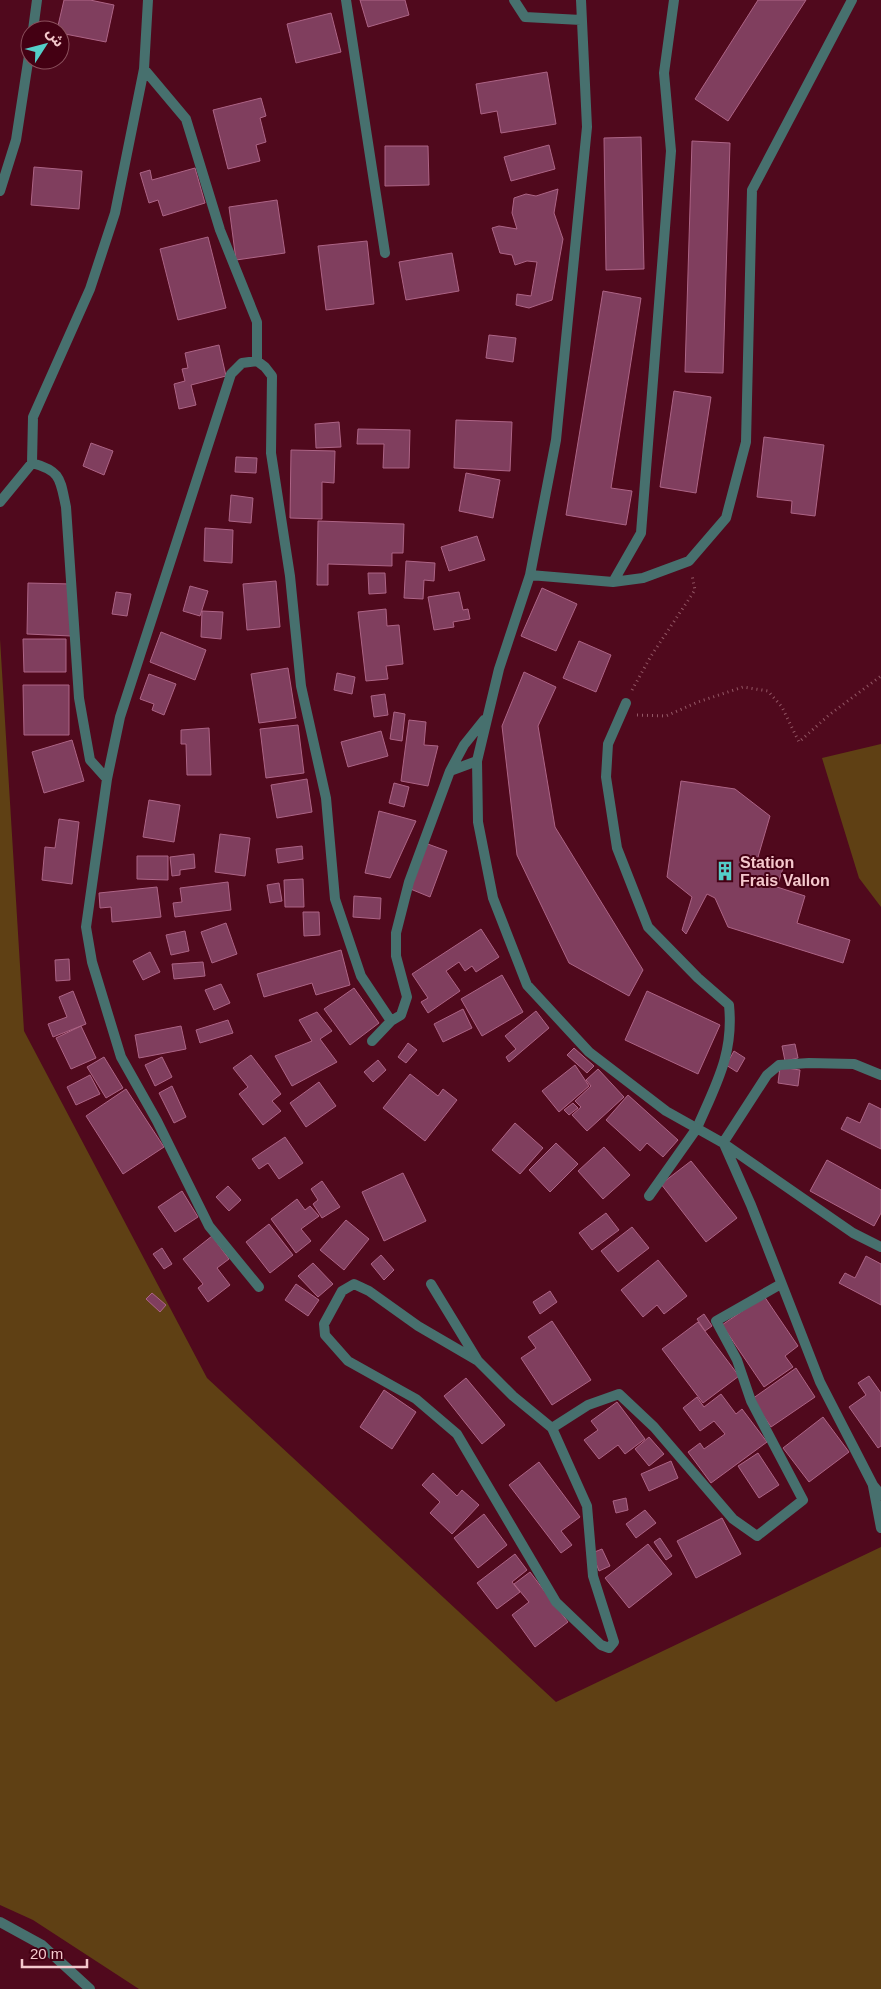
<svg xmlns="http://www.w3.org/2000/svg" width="881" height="1989" viewBox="0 0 881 1989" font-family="Arial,'Noto Sans Arabic',sans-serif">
  <rect width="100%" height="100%" fill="#50091d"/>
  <path fill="#5f4014" d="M0 639 24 1031 207 1378 556 1702 881 1547V1989H139L33 1920 0 1905Z
    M881 744V907L859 878 822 758Z"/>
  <path fill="#803e5e" stroke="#ad6486" d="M64 0H90L114 5 106 42 60 33V30H57Z
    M360 0H405L409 15 368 27Z
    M758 0H806L728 121 695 99Z
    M331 13 341 52 296 63 287 24Z
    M547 72 556 124 501 133 497 111 481 114 476 84Z
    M261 98 266 116 260 118 266 142 256 145 260 161 228 169 213 110Z
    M641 137 644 269 606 270 604 138Z
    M692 141 730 143 723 373 685 372Z
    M549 145 555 169 511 181 504 157Z
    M385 146H428L429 185 385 186Z
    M34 167 82 171 79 209 31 205Z
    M195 168 205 203 163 216 158 200 149 203 140 173 150 170 152 180Z
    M558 189 554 213 563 239 552 300 529 308 516 305 517 294 531 296 537 262 527 261 515 265 512 255 500 253 492 228 499 226 517 229 512 213 514 198 526 194 536 196Z
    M277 200 285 253 236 260 229 207Z
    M208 237 226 308 178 320 160 249Z
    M367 241 374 304 326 310 318 246Z
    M452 253 459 291 406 300 399 262Z
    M603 291 641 298 611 488 632 491 626 525 566 515Z
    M489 335 516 338 513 362 486 358Z
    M219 345 226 376 191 385 196 405 179 409 174 384 185 381 182 369 188 368 185 353Z
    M674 391 711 397 696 493 660 487Z
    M456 420 512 422 510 471 454 468Z
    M339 422 341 447 316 448 315 424Z
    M358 429 410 430 409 468H383L384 444H357Z
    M764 437 824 445 815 516 791 513 792 501 757 497Z
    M91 443 113 451 104 475 83 466Z
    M291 450 335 451 334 483 322 482V519L290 518Z
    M236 457 257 458 256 473 235 472Z
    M466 473 500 480 493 518 459 511Z
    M231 495 253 498 251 523 229 521Z
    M318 521 404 524 403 553H392V566L328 564V585H317Z
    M205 528 233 530 232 563 204 561Z
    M477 536 485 560 449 571 441 547Z
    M406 561 435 563 434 581 424 580 423 599 404 598Z
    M368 573H385L386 593 369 594Z
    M276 581 280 627 247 630 243 584Z
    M28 583 73 584 71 636 27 634Z
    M190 586 208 591 200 616 183 611Z
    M542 588 577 604 556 651 521 636Z
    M116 592 131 594 127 616 112 614Z
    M459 592 463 610 468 609 470 619 453 622 454 627 434 630 428 597Z
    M386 609 387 626 399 625 403 664 386 666 388 679 366 681 358 612Z
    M202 611 223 612 221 639 201 637Z
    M161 632 206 650 195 680 150 662Z
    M23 639H66V672H24Z
    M579 641 611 655 596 692 563 678Z
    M288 668 296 718 259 723 251 674Z
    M524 672 556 687 538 726 555 827 643 970 629 996 569 963 517 855 502 726Z
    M337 673 355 677 352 694 334 690Z
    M149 674 176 684 164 715 152 710 154 704 140 699Z
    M23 685H69V735H24Z
    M385 694 388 715 374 717 371 696Z
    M394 712 405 714 402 741 390 739Z
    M409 720 426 722 424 745 438 746 428 786 401 781Z
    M298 725 304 773 266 778 260 729Z
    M209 728 211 775H187L186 744H181V730Z
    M381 731 388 756 348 767 341 742Z
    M72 740 84 781 44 793 32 752Z
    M307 779 312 812 277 818 271 785Z
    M681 781 735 789 770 816 758 857 784 865 777 887 805 896 797 923 850 940 843 963 728 927 715 898 707 894 686 934 682 930 692 897 667 877Z
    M394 783 409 787 404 807 389 803Z
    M149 800 180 805 174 842 143 837Z
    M379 811 416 821 390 878 365 873Z
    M59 819 79 822 72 884 42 880 45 847 55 848Z
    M220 834 250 838 245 876 215 872Z
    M425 843 447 851 430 897 408 888Z
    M302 846 303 859 278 863 276 849Z
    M194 854 195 868 180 870V875L172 876 170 857Z
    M137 856H168V880L137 879Z
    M303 879 304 907H285L284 880Z
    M228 882 231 910 175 917 173 903 182 902 180 888Z
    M279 883 282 901 270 903 267 885Z
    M157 887 161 917 112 922 111 907 100 908 99 893Z
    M354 896 381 898 380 919 353 917Z
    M303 912H319L320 935 304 936Z
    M226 923 237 954 212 963 201 932Z
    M481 929 499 957 476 972 472 966 465 971 459 962 446 971 460 991 428 1013 421 1002 428 998 412 974Z
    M185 931 189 951 171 955 166 935Z
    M341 950 350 985 316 995 312 983 264 997 257 974Z
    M150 952 160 972 143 980 133 961Z
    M69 959 70 980 56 981 55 960Z
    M203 962 205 976 174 979 172 964Z
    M502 975 523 1012 482 1036 461 999Z
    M221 984 230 1003 214 1010 205 990Z
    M354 988 379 1023 350 1045 324 1009Z
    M73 991 86 1024 53 1037 48 1024 67 1017 59 997Z
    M647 991 720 1025 698 1074 625 1040Z
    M463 1009 472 1028 443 1042 434 1024Z
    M536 1011 549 1028 509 1062 506 1057 516 1049 505 1036Z
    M317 1012 332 1031 320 1039 337 1062 292 1086 275 1056 312 1041 299 1020Z
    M228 1020 233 1033 200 1043 196 1030Z
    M81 1026 96 1058 71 1069 56 1038Z
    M181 1026 186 1049 139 1058 135 1035Z
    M408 1043 417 1050 406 1063 398 1057Z
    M795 1044 798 1058 785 1061 782 1046Z
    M574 1048 594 1066 587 1073 567 1055Z
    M734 1051 745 1058 737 1072 726 1065Z
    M251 1055 281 1094 272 1101 281 1111 263 1125 239 1094 248 1087 233 1068Z
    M104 1057 123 1088 106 1098 87 1067Z
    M162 1057 172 1077 155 1086 145 1065Z
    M378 1060 386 1070 373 1082 364 1072Z
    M575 1065 589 1086 559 1112 542 1091Z
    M780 1067 800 1070 798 1086 778 1083Z
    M598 1069 624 1097 587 1131 572 1115 581 1107 575 1101 591 1086 586 1080Z
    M410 1074 438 1096 443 1089 457 1100 425 1141 383 1108Z
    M90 1075 100 1094 76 1105 67 1087Z
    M319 1082 336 1106 306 1127 290 1103Z
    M172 1086 186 1117 174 1123 159 1093Z
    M126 1089 164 1147 123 1174 86 1116Z
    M628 1095 678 1140 663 1157 647 1143 640 1151 606 1120Z
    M573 1103 578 1108 569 1115 564 1110Z
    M869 1103 881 1109V1149L841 1129 847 1117 860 1123Z
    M515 1123 543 1148 520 1174 492 1150Z
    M285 1137 303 1163 279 1179 268 1163 259 1169 252 1159Z
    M556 1143 578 1164 550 1192 529 1170Z
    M604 1147 630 1175 603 1199 578 1171Z
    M827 1160 881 1190V1213L874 1226 810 1191Z
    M691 1161 737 1218 706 1242 661 1184Z
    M403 1173 426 1221 384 1241 362 1192Z
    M322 1181 340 1207 322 1218 313 1204 318 1200 311 1189Z
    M228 1186 241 1200 229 1211 216 1197Z
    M182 1191 198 1217 175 1232 158 1207Z
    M297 1199 305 1210 310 1206 319 1216 301 1229 311 1241 296 1253 271 1219Z
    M606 1213 619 1230 592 1250 579 1233Z
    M346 1220 369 1239 344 1270 320 1250Z
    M269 1224 293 1255 270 1273 246 1242Z
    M632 1227 649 1248 618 1272 601 1251Z
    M212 1236 229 1259 217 1268 230 1285 208 1302 198 1288 203 1284 183 1259Z
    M162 1248 172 1264 164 1269 153 1254Z
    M381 1255 394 1270 384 1280 371 1264Z
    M866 1256 881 1264V1305L839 1283 845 1273 855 1278Z
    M658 1260 687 1296 664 1314 657 1305 643 1317 621 1290Z
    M313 1263 333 1284 318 1297 298 1276Z
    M296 1284 319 1300 308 1316 285 1300Z
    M550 1291 557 1302 540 1314 533 1302Z
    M152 1293 166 1305 160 1312 146 1299Z
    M764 1296 798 1346 785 1356 793 1367 764 1387 722 1325Z
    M704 1314 712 1326 705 1331 697 1319Z
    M552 1321 591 1380 552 1405 521 1358 536 1348 528 1337Z
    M698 1322 739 1376 703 1403 662 1349Z
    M796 1368 815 1397 771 1427 752 1399Z
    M869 1376 881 1393V1446L878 1448 849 1407 866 1395 858 1383Z
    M466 1378 505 1425 482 1444 444 1396Z
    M384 1390 416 1412 392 1449 360 1427Z
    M721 1394 736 1414 742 1409 767 1442 711 1483 688 1452 700 1443 704 1449 725 1434 714 1421 700 1431 683 1408 697 1397 704 1407Z
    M617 1402 645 1439 625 1454 618 1445 599 1459 584 1440 598 1430 591 1421Z
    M823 1417 849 1452 809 1482 783 1448Z
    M649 1437 664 1454 649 1466 635 1449Z
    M758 1453 779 1485 759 1498 738 1466Z
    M671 1461 678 1478 649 1491 641 1474Z
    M539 1462 580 1517 561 1531 572 1545 561 1553 509 1485Z
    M433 1473 457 1496 462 1490 479 1505 452 1534 430 1513 440 1502 422 1485Z
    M626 1498 628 1510 616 1513 613 1501Z
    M645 1510 656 1523 636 1538 626 1524Z
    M484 1514 507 1545 478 1568 454 1538Z
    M722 1518 741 1554 696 1578 677 1541Z
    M660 1538 672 1556 666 1560 654 1542Z
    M648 1544 672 1574 629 1608 605 1578Z
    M602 1549 610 1566 599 1571 592 1553Z
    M515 1554 527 1570 512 1582 520 1592 497 1609 477 1583Z
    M530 1572 568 1622 535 1647 512 1615 529 1602 514 1584Z"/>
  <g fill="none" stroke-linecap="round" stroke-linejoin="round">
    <path stroke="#945866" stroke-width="3" stroke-dasharray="1 4" stroke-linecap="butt" d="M632 690 651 656 695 590 692 575
      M637 715 666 716 698 702 743 687 768 691 782 707 799 742 829 715 881 676"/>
    <path stroke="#47706e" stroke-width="10" d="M626 703 608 744 606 777 617 848 648 927 698 978 729 1005C734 1054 716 1084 697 1128"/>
    <path stroke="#47706e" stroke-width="10" d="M346 0 385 253
      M514 0 525 17 581 20
      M581 0 587 127 556 440 530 575 499 669 477 761 478 822 493 898 527 985 589 1052 666 1111 723 1143 853 1233 881 1247
      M33 30 37 0
      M144 69 186 119 220 230 257 322V361
      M0 191 16 140 30 49
      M32 463 33 417 90 289 115 213 144 69 148 0
      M0 502 32 463C62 471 60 480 66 507L79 698 90 760 107 779
      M530 575 613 582 643 578 689 561 726 518 746 442 752 190 852 0
      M613 582 641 533 671 151 664 73 674 0
      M450 771 464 745 484 720
      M372 1041 391 1021
      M723 1143 767 1075 779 1065 809 1063 854 1064 881 1075
      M724 1144 751 1205 820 1382 873 1485 881 1495
      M649 1196 697 1128
      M431 1284 478 1361 513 1396 552 1428
      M259 1287 209 1226 157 1121 121 1057 92 962 86 927 107 779 120 717 231 374 242 363 257 361 265 367 272 376 271 453 290 576 301 686 326 798 335 899 361 976 391 1021 401 1015 407 997 396 956V933L409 882 450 771 477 761
      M478 1361 418 1326 369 1291 354 1284 342 1291 324 1324 325 1335 348 1361 416 1399 457 1434 556 1602 601 1645 609 1648 614 1642 593 1576 587 1506 552 1428 588 1405 619 1394 654 1427 733 1519 757 1536 803 1500 751 1401 737 1360 716 1321 781 1284
      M873 1486 881 1528
      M0 1922 42 1945 90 1989"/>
  </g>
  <defs>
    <symbol id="building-bare" viewBox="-9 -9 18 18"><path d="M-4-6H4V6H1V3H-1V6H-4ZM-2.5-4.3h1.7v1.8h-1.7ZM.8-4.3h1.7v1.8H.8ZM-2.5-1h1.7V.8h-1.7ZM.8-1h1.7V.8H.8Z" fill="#54cdc8" stroke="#440013" stroke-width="2.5" paint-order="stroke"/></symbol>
  </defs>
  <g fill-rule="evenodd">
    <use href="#building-bare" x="711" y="857" width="28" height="28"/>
  </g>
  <g text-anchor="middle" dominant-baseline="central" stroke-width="4" stroke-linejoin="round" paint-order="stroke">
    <g font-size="16" font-weight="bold" fill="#f5c8cd" stroke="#440013" text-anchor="start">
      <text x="740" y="862">Station<tspan x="740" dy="18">Frais Vallon</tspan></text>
    </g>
  </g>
  <g transform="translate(45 45) rotate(54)"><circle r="24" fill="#440013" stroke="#8b505d"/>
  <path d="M0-4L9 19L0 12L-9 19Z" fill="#54cdc8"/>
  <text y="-8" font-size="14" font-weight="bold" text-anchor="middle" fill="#f5c8cd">ش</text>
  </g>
  <path d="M22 1959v8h65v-8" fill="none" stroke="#f5c8cd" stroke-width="2.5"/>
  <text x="30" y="1959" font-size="15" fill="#f5c8cd" stroke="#440013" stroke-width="4" paint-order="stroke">20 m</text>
</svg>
